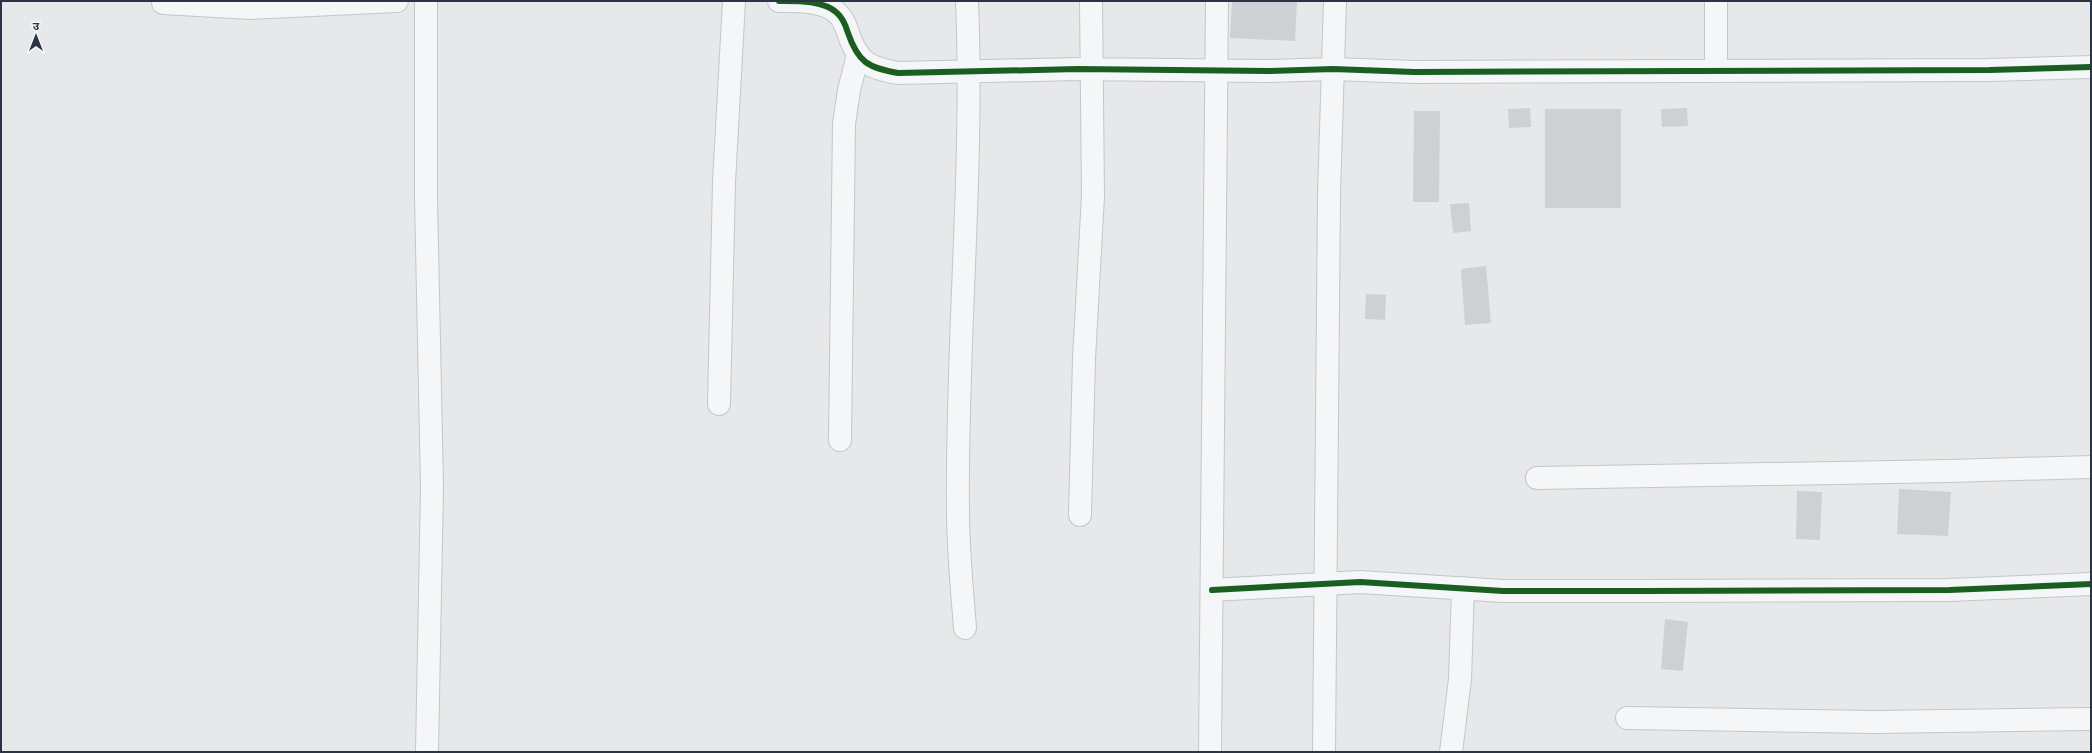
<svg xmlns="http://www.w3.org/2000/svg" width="2092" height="753" viewBox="0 0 2092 753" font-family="'Varela Round','Noto Sans Devanagari',sans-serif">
  <rect width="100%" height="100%" fill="#e6e8ea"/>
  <path fill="#ced0d3" d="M1232 1H1297L1295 41 1230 38Z
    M1530 108 1531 127 1509 128 1508 109Z
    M1687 108 1688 126 1662 127 1661 109Z
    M1545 109H1621V208H1545Z
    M1414 111H1440L1439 202H1413Z
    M1469 203 1471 231 1453 233 1450 204Z
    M1486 266 1491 323 1465 325 1461 269Z
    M1366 294 1386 295 1385 320 1365 319Z
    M1899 489 1951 492 1948 536 1897 534Z
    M1797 491 1822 492 1820 540 1796 539Z
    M1665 619 1688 622 1683 671 1661 669Z"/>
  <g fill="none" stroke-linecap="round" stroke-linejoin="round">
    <defs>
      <path id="street" d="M426 1V198L432 487 427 752
        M779 1C796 1 822 0 836 12 842 17 846 26 848 33 858 62 868 68 898 73L1078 69 1268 71 1333 69 1414 72 1989 70 2091 67
        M1716 1V70
        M163 3 251 8 397 1
        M719 404 724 182 734 1
        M840 440 844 124 849 90 858 55
        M1537 478 1949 471 2091 467
        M1080 515 1084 359 1093 196 1091 1
        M1212 590 1360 582 1503 591H1645L1949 590 2091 584
        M965 628C962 589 958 550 958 511 956 341 974 171 967 1
        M1627 718 1875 722 2091 719
        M1210 752 1217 1
        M1324 752 1329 194 1335 1
        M1451 752 1460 679 1463 588"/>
    </defs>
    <use href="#street" stroke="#c4c6c8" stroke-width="24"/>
    <use href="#street" stroke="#f5f6f7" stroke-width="22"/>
    <defs>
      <path id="cycleway" d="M779 1C796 1 822 0 836 12 842 17 846 26 848 33 858 62 868 68 898 73L1078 69 1268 71 1333 69 1414 72 1989 70 2091 67
        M1212 590 1360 582 1503 591H1645L1949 590 2091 584"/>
    </defs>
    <use href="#cycleway" stroke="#f4f6f9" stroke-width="8"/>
    <use href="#cycleway" stroke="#1b5e20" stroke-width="6"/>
  </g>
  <rect width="2092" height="753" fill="none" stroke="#2b3445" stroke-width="4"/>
  <g transform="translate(36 36)" stroke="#f4f6f9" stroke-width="3" paint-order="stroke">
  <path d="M0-3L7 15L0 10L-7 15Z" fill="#2b3445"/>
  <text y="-6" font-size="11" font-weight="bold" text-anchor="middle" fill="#2b3445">उ</text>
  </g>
</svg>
